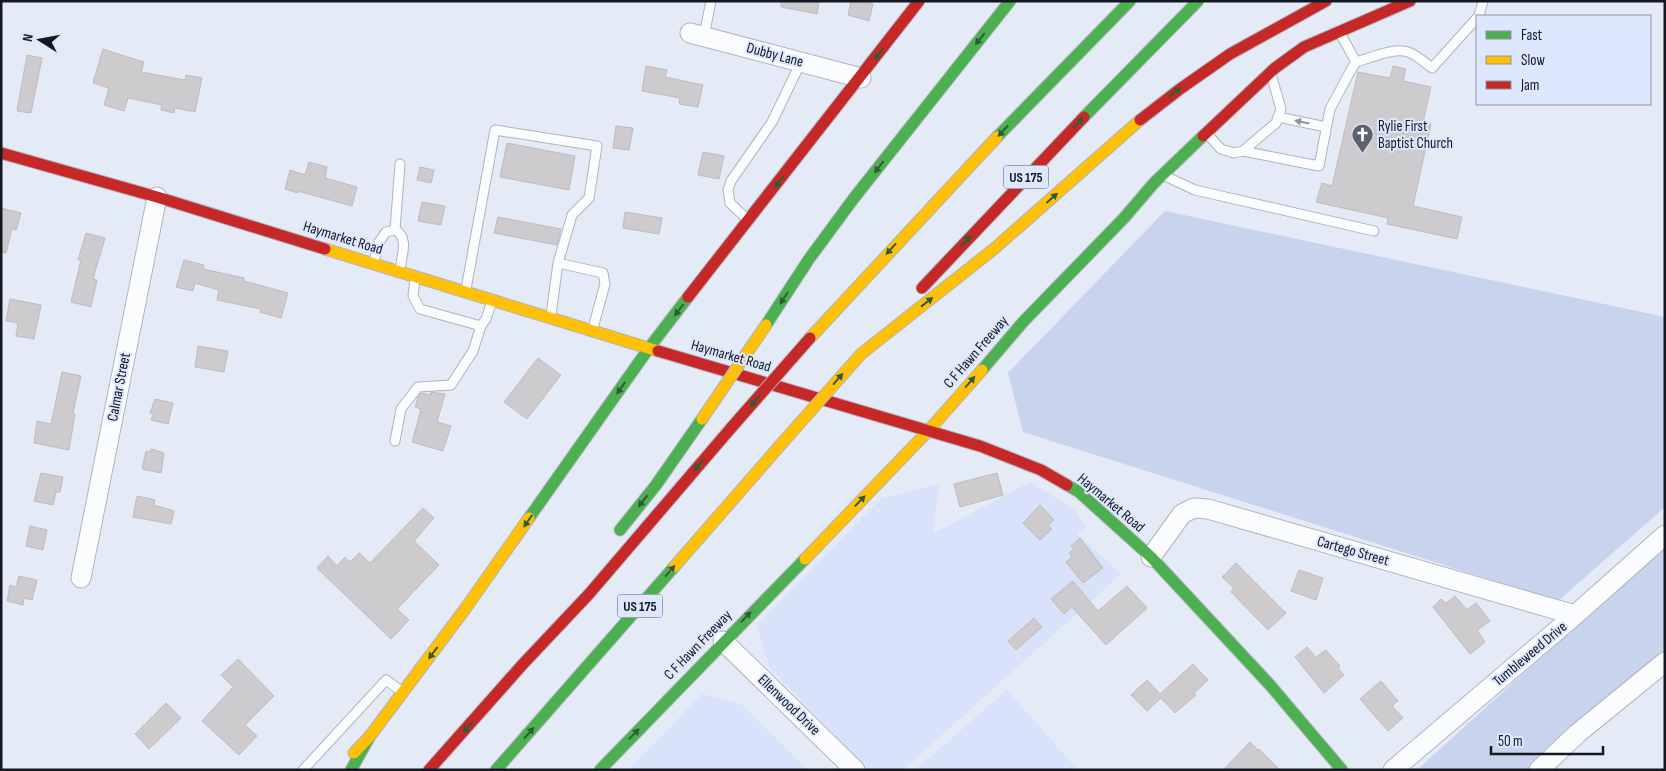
<svg xmlns="http://www.w3.org/2000/svg" width="1666" height="771" viewBox="0 0 1666 771" font-family="'Sofia Sans Condensed',sans-serif">
  <rect width="100%" height="100%" fill="#e4eaf6"/>
  <path fill="#d8e2fa" d="M1030 482 1073 509 1086 527 1077 534 1121 574 906 767 900 770H868L769 667 757 626 880 499 939 484 933 534Z
    M1007 690 1078 770H915Z
    M702 694 741 704 808 770H633L631 768Z"/>
  <path fill="#c8d3ed" d="M1165 211 1665 317V507L1558 601 1023 432 1008 373Z
    M1665 545V652L1550 770H1417Z"/>
  <path fill="#cdcbcd" stroke="#bfbcbe" d="M781 1H812L819 3 817 14 781 7Z
    M851 1H862L873 4 869 21 848 15Z
    M103 49 144 62 141 72 185 80 186 75 202 78 195 112 175 108 174 113 161 110 162 105 128 98 124 111 104 105 109 88 93 83Z
    M27 55 42 58 31 113 17 111Z
    M646 66 667 70 665 77 703 85 698 107 679 104 680 98 642 91Z
    M1393 66 1406 69 1403 81 1431 87 1423 122 1431 124 1413 206 1462 217 1457 239 1387 224 1388 218 1316 202 1322 183 1332 186 1358 72 1390 78Z
    M616 126 633 128 629 150 613 148Z
    M507 143 575 156 569 190 500 177Z
    M703 152 724 156 719 179 698 175Z
    M309 162 327 167 325 178 357 187 352 206 298 191V193L285 189 290 170 305 175Z
    M420 167 434 170 431 183 417 180Z
    M422 202 445 206 441 225 418 221Z
    M1 208 21 213 16 230 12 229 6 253 1 252Z
    M625 212 662 218 659 234 623 228Z
    M498 217 561 229 557 245 494 233Z
    M86 233 105 238 93 279 97 280 91 307 71 302 81 260H78Z
    M184 260 204 265 203 269 244 278V281L288 293 281 318 260 312 261 309 217 300 219 290 195 283 193 291 176 287Z
    M10 299 41 305 34 339 16 336 18 323 6 321Z
    M198 346 228 351 224 372 195 367Z
    M538 358 561 375 527 419 504 402Z
    M62 372 81 376 73 413 75 414 69 450 34 443 37 421 51 424Z
    M431 392 445 394 437 422 451 426 443 451 412 442 421 409 415 407 418 397 421 393 431 395Z
    M155 399 173 403 168 424 151 420 153 414 150 413Z
    M151 449 164 453 161 473 142 469 146 451 150 452Z
    M41 473 63 477 60 492H56L53 505 34 501Z
    M997 473 1003 495 960 507 954 484Z
    M137 496 155 500 154 505 174 511 171 524 133 517Z
    M1040 505 1054 520 1048 526 1052 529 1040 540 1023 523Z
    M423 508 434 518 414 541 439 565 397 609 409 620 391 639 317 568 328 556 337 566 345 557 350 562 359 553 370 563Z
    M30 526 47 530 43 550 26 546Z
    M1080 538 1103 568 1083 583 1066 562 1072 557 1069 553 1074 549 1071 546Z
    M1236 563 1286 613 1268 630 1231 592 1234 588 1222 577Z
    M1299 570 1323 578 1316 600 1291 591Z
    M19 576 37 580 32 600 24 598 23 605 7 601 10 585 16 587Z
    M1073 581 1098 611 1127 586 1147 608 1106 645 1072 607 1064 614 1051 599Z
    M1455 596 1467 610 1476 603 1490 621 1477 630 1485 642 1470 654 1433 607 1441 599 1446 603Z
    M1034 618 1042 627 1016 650 1008 641Z
    M1307 647 1316 657 1326 650 1340 666 1338 668 1344 675 1324 693 1295 657Z
    M238 659 274 696 245 725 257 736 239 755 202 721 233 687 221 675Z
    M1193 664 1208 680 1194 693 1196 695 1175 713 1161 698 1147 711 1131 695 1147 680 1160 694Z
    M1381 681 1398 701 1392 706 1403 718 1388 731 1360 699Z
    M166 703 181 718 149 749 135 734Z
    M1250 742 1258 750 1259 749 1280 770H1223Z"/>
  <g fill="none" stroke-linecap="round" stroke-linejoin="round">
    <defs>
      <path id="lane" d="M1479 16 1483 1
        M704 36 711 1
        M1356 62C1370 58 1395 47 1408 52 1417 55 1424 62 1432 68L1477 18
        M1278 117 1326 127
        M1208 135 1221 149 1234 153 1243 151 1276 123 1281 109 1271 74
        M1243 151 1319 166 1330 109 1351 70 1356 62 1340 33
        M1165 176 1195 190 1374 231
        M747 219 730 203 728 190 731 181 772 122 801 62
        M395 230 400 164
        M374 261 379 242 386 232 395 230C409 237 402 255 400 269
        M558 263 603 273 605 284 593 328
        M415 279 413 296 420 309 481 326 486 319 492 301
        M466 289 495 130 597 146 589 198 572 215 558 263 551 315
        M395 441 401 409 418 387 451 385 473 351 481 326
        M303 770 386 680 401 691"/>
      <path id="street" d="M690 33 861 78
        M1151 557 1182 514 1194 508 1208 509 1575 615
        M81 578 157 197
        M723 641 855 770
        M1393 770 1575 615 1665 535
        M1539 770 1578 733 1665 662"/>
      <path id="fast" d="M1084 117 1198 1
        M997 137 1130 1
        M766 325 809 259 854 198 1010 1
        M982 370 1023 322 1124 218 1154 183 1203 136
        M1067 485 1079 492 1151 557 1270 685 1342 770
        M529 518 649 348 688 297
        M620 530 656 485 702 419
        M351 770 370 736
        M496 770 674 567
        M600 770 805 559"/>
      <path id="slow" d="M325 249 658 351
        M810 338 997 137
        M861 354 995 248 1140 120
        M805 559 929 430 982 370
        M674 567 783 442
        M354 753 370 736 465 609 529 518"/>
      <path id="jam" d="M1140 120 1180 89 1230 54 1326 1
        M1203 136 1275 68 1304 47 1410 1
        M1 153 157 197 325 249
        M922 288 1084 117
        M688 297 919 1
        M658 351 980 446 1041 470 1067 485
        M429 770 523 664 589 594 731 428"/>
    </defs>
    <use href="#lane" stroke="#b0b4be" stroke-width="11"/>
    <use href="#street" stroke="#b0b4be" stroke-width="21"/>
    <use href="#fast" stroke="#b0b4be" stroke-width="13"/>
    <use href="#slow" stroke="#b0b4be" stroke-width="13"/>
    <use href="#jam" stroke="#b0b4be" stroke-width="13"/>
    <use href="#lane" stroke="#fbfcfe" stroke-width="9"/>
    <use href="#street" stroke="#fbfcfe" stroke-width="19"/>
    <use href="#fast" stroke="#4caf50" stroke-width="11"/>
    <use href="#slow" stroke="#ffc107" stroke-width="11"/>
    <use href="#jam" stroke="#c62828" stroke-width="11"/>
    <defs>
      <path id="slow-bridge" d="M702 419 766 325
        M783 442 861 354"/>
      <path id="jam-bridge" d="M731 428 810 338"/>
    </defs>
    <use href="#slow-bridge" stroke="#b0b4be" stroke-width="13" stroke-linecap="butt"/>
    <use href="#jam-bridge" stroke="#b0b4be" stroke-width="13" stroke-linecap="butt"/>
    <use href="#slow-bridge" stroke="#ffc107" stroke-width="11"/>
    <use href="#jam-bridge" stroke="#c62828" stroke-width="11"/>
  </g>
  <defs><path id="oneway-solid" d="M-6-.8H1V-3.2L6.5 0L1 3.2V.8H-6Z" transform="scale(1.25)"/></defs>
  <g fill="#2d5c37">
    <use href="#oneway-solid" transform="translate(980 39) rotate(129)"/>
    <use href="#oneway-solid" transform="translate(879 54) rotate(128)"/>
    <use href="#oneway-solid" transform="translate(1175 92) rotate(-38)"/>
    <use href="#oneway-solid" transform="translate(1078 123) rotate(-46)"/>
    <use href="#oneway-solid" transform="translate(1003 131) rotate(133)"/>
    <use href="#oneway-solid" transform="translate(879 167) rotate(128)"/>
    <use href="#oneway-solid" transform="translate(779 182) rotate(128)"/>
    <use href="#oneway-solid" transform="translate(1052 198) rotate(-41)"/>
    <use href="#oneway-solid" transform="translate(966 241) rotate(-47)"/>
    <use href="#oneway-solid" transform="translate(891 249) rotate(132)"/>
    <use href="#oneway-solid" transform="translate(784 298) rotate(123)"/>
    <use href="#oneway-solid" transform="translate(927 302) rotate(-38)"/>
    <use href="#oneway-solid" transform="translate(679 310) rotate(128)"/>
    <use href="#oneway-solid" transform="translate(838 379) rotate(-49)"/>
    <use href="#oneway-solid" transform="translate(970 382) rotate(-49)"/>
    <use href="#oneway-solid" transform="translate(621 388) rotate(125)"/>
    <use href="#oneway-solid" transform="translate(755 401) rotate(131)"/>
    <use href="#oneway-solid" transform="translate(699 465) rotate(131)"/>
    <use href="#oneway-solid" transform="translate(643 501) rotate(128)"/>
    <use href="#oneway-solid" transform="translate(860 501) rotate(-46)"/>
    <use href="#oneway-solid" transform="translate(528 521) rotate(125)"/>
    <use href="#oneway-solid" transform="translate(670 571) rotate(-49)"/>
    <use href="#oneway-solid" transform="translate(746 617) rotate(-46)"/>
    <use href="#oneway-solid" transform="translate(433 653) rotate(127)"/>
    <use href="#oneway-solid" transform="translate(468 727) rotate(131)"/>
    <use href="#oneway-solid" transform="translate(529 733) rotate(-49)"/>
    <use href="#oneway-solid" transform="translate(634 734) rotate(-46)"/>
  </g>
  <use fill="#93959b" href="#oneway-solid" transform="translate(1302 122) rotate(-168)"/>
  <defs>
    <symbol id="church-pin" viewBox="-11 -11 22 30"><path d="M0 17L-7.5 6A9.5 9.5 0 1 1 7.5 6Z" fill="#5d626c" stroke="#dde7fd"/><path d="M-1.2-6h2.4v3.5h3.3v2.4h-3.3V6h-2.4V-.1h-3.3v-2.4h3.3Z" fill="#fff"/></symbol>
  </defs>
  <g fill-rule="evenodd">
    <use href="#church-pin" x="1350" y="122" width="25" height="34"/>
  </g>
  <g text-anchor="middle" dominant-baseline="central" stroke-width="4" stroke-linejoin="round" paint-order="stroke">
    <g fill="#dde7fd" stroke="#505664" stroke-width="1">
      <rect x="1003.5" y="165.5" width="45" height="23" rx="4"/>
      <rect x="617.5" y="594.5" width="45" height="23" rx="4"/>
    </g>
    <g font-size="14" font-weight="bold" fill="#141822">
      <text x="1026" y="177">US 175</text>
      <text x="640" y="606">US 175</text>
    </g>
    <g font-size="15" fill="#141822" stroke="#dde7fd">
      <text transform="translate(775 55) rotate(15)">Dubby Lane</text>
      <text transform="translate(343 238) rotate(17)">Haymarket Road</text>
      <text transform="translate(976 352) rotate(-49)">C F Hawn Freeway</text>
      <text transform="translate(731 356) rotate(16)">Haymarket Road</text>
      <text transform="translate(119 387) rotate(-79)">Calmar Street</text>
      <text transform="translate(1111 503) rotate(40)">Haymarket Road</text>
      <text transform="translate(1353 551) rotate(16)">Cartego Street</text>
      <text transform="translate(698 645) rotate(-46)">C F Hawn Freeway</text>
      <text transform="translate(1530 654) rotate(-40)">Tumbleweed Drive</text>
      <text transform="translate(789 705) rotate(44)">Ellenwood Drive</text>
    </g>
    <g font-size="15" fill="#141822" stroke="#dde7fd" text-anchor="start">
      <text x="1378" y="126">Rylie First<tspan x="1378" dy="17">Baptist Church</tspan></text>
    </g>
  </g>
  <rect width="1666" height="771" fill="none" stroke="#141822" stroke-width="5"/>
  <rect x="1476" y="15" width="175" height="90" fill="#dde7fd" stroke="#8d94a5"/>
  <rect x="1486" y="31" width="25" height="8" fill="#4caf50" stroke="#8d94a5"/>
  <text x="1521" y="40" font-size="15" fill="#141822">Fast</text>
  <rect x="1486" y="56" width="25" height="8" fill="#ffc107" stroke="#8d94a5"/>
  <text x="1521" y="65" font-size="15" fill="#141822">Slow</text>
  <rect x="1486" y="81" width="25" height="8" fill="#c62828" stroke="#8d94a5"/>
  <text x="1521" y="90" font-size="15" fill="#141822">Jam</text>
  <g transform="translate(40 40) rotate(281)" stroke="#dde7fd" stroke-width="4" paint-order="stroke">
  <path d="M0-4L9 19L0 12L-9 19Z" fill="#141822"/>
  <text y="-8" font-size="14" font-weight="bold" text-anchor="middle" fill="#141822">N</text>
  </g>
  <path d="M1491 746v8h112v-8" fill="none" stroke="#141822" stroke-width="2.5"/>
  <text x="1498" y="746" font-size="15" fill="#141822" stroke="#dde7fd" stroke-width="4" paint-order="stroke">50 m</text>
</svg>
